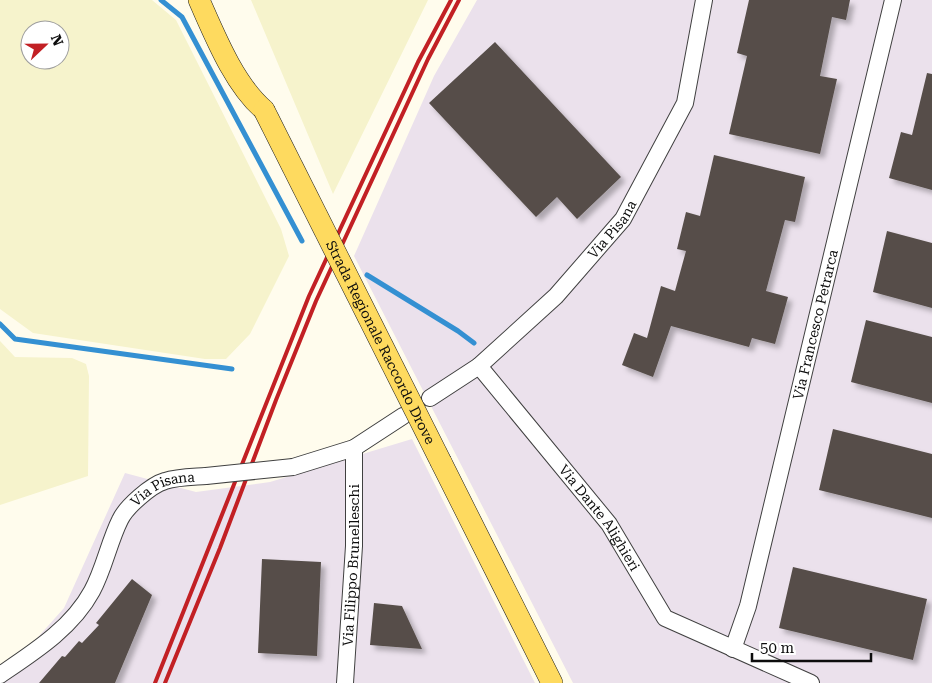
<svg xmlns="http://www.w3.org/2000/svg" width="932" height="683" viewBox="0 0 932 683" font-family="'Roboto Serif',serif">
  <defs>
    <filter id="shadow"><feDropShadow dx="4.5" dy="4.5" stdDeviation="2.5" flood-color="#0004"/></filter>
  </defs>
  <rect width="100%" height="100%" fill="#fffced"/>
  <path fill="#ebe1ec" d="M477 0H932V683H573L354 256 434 76Z
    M412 439 535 683H0V666L30 646 64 608 125 473 196 492 270 482Z"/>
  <path fill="#f6f3cc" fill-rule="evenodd" d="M0 0H152L176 20 281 229 289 256 250 334 226 359H205L33 333 0 309ZM30 30H60V60H30Z
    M251 0H428L333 194Z
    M0 341 15 357 72 358 86 364 89 376 88 476 0 505Z"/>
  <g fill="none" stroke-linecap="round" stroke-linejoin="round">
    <path stroke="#3490d2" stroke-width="5" d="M161 0 182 17 302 241
      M367 275 458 331 474 343
      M0 324 15 339 232 369"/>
  </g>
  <path fill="#564e49" filter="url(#shadow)" d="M749 0H850L846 20 832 17 820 76 837 79 820 154 729 134 747 56 737 53Z
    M495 42 621 177 577 219 557 197 536 217 429 103Z
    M927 73 932 74V190L889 178 901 132 912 135Z
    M714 155 805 177 795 222 785 220 766 291 788 297 775 344 752 338 749 347 671 326 653 377 622 365 634 333 647 338 661 286 675 291 686 251 677 249 686 212 700 216Z
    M887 231 932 243V308L873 292Z
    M866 320 932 337V403L851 382Z
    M833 429 932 454V518L819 490Z
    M262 559 321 562 317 656 258 653Z
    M793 567 927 599 913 660 779 628Z
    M132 579 152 595 115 683H39L62 656 65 657 79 641 82 643 99 625 96 623Z
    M374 603 402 606 422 649 370 645Z"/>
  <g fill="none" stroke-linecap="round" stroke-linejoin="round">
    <defs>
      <g id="minor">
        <path id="s1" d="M479 366 609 524 665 618 811 683"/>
        <path id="s2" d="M430 398 479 366 556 296 623 219 685 103 704 0"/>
        <path d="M293 467 354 448 403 416"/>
        <path id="s3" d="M733 649 748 606 893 0"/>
        <path id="s4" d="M0 675C34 652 72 628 92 591 104 569 109 542 120 520 126 507 151 485 165 481 177 477 193 477 206 476"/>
        <path id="s5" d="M345 683 354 546V448"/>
      </g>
      <path id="major" d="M199 0C215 36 234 84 264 110
        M441 462 552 683"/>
    </defs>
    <use href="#minor" stroke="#404040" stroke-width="18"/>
    <use href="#major" stroke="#1e1e1e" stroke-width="22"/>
    <use href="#minor" stroke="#fff" stroke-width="16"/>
    <use href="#major" stroke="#feda5f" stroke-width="21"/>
    <path stroke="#c22024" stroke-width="4" d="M155 683 309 296 418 62 451 0
      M165 683 220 548 276 400 316 301 428 59 459 0"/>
    <defs>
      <path id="minor-bridge" d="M206 476 293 467"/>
      <g id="major-bridge">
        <path id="s6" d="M264 110 441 462"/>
      </g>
    </defs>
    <use href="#minor-bridge" stroke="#404040" stroke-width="18" stroke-linecap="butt"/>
    <use href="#major-bridge" stroke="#1e1e1e" stroke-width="22" stroke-linecap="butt"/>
    <use href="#minor-bridge" stroke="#fff" stroke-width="16"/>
    <use href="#major-bridge" stroke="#feda5f" stroke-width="21"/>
  </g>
  <g text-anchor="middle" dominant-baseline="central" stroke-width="5" stroke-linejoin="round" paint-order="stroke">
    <g font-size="14" fill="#0d0d0d" stroke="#fff">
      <text stroke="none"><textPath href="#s2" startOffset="250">Via Pisana</textPath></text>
      <text stroke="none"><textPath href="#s3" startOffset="335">Via Francesco Petrarca</textPath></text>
      <text stroke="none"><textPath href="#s6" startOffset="260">Strada Regionale Raccordo Drove</textPath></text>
      <text stroke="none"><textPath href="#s4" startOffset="258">Via Pisana</textPath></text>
      <text stroke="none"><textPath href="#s1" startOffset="194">Via Dante Alighieri</textPath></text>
      <text stroke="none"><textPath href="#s5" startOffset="118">Via Filippo Brunelleschi</textPath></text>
    </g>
  </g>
  <g transform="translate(45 45) rotate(68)"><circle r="24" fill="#ffffff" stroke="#9e9e9e"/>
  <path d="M0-4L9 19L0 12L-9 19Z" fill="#c22024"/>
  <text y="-8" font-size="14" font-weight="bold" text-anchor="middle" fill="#0d0d0d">N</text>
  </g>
  <path d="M752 653v8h119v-8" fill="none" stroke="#0d0d0d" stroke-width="2.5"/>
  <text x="760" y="653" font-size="15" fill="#0d0d0d" stroke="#ffffff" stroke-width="4" paint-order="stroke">50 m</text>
</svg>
